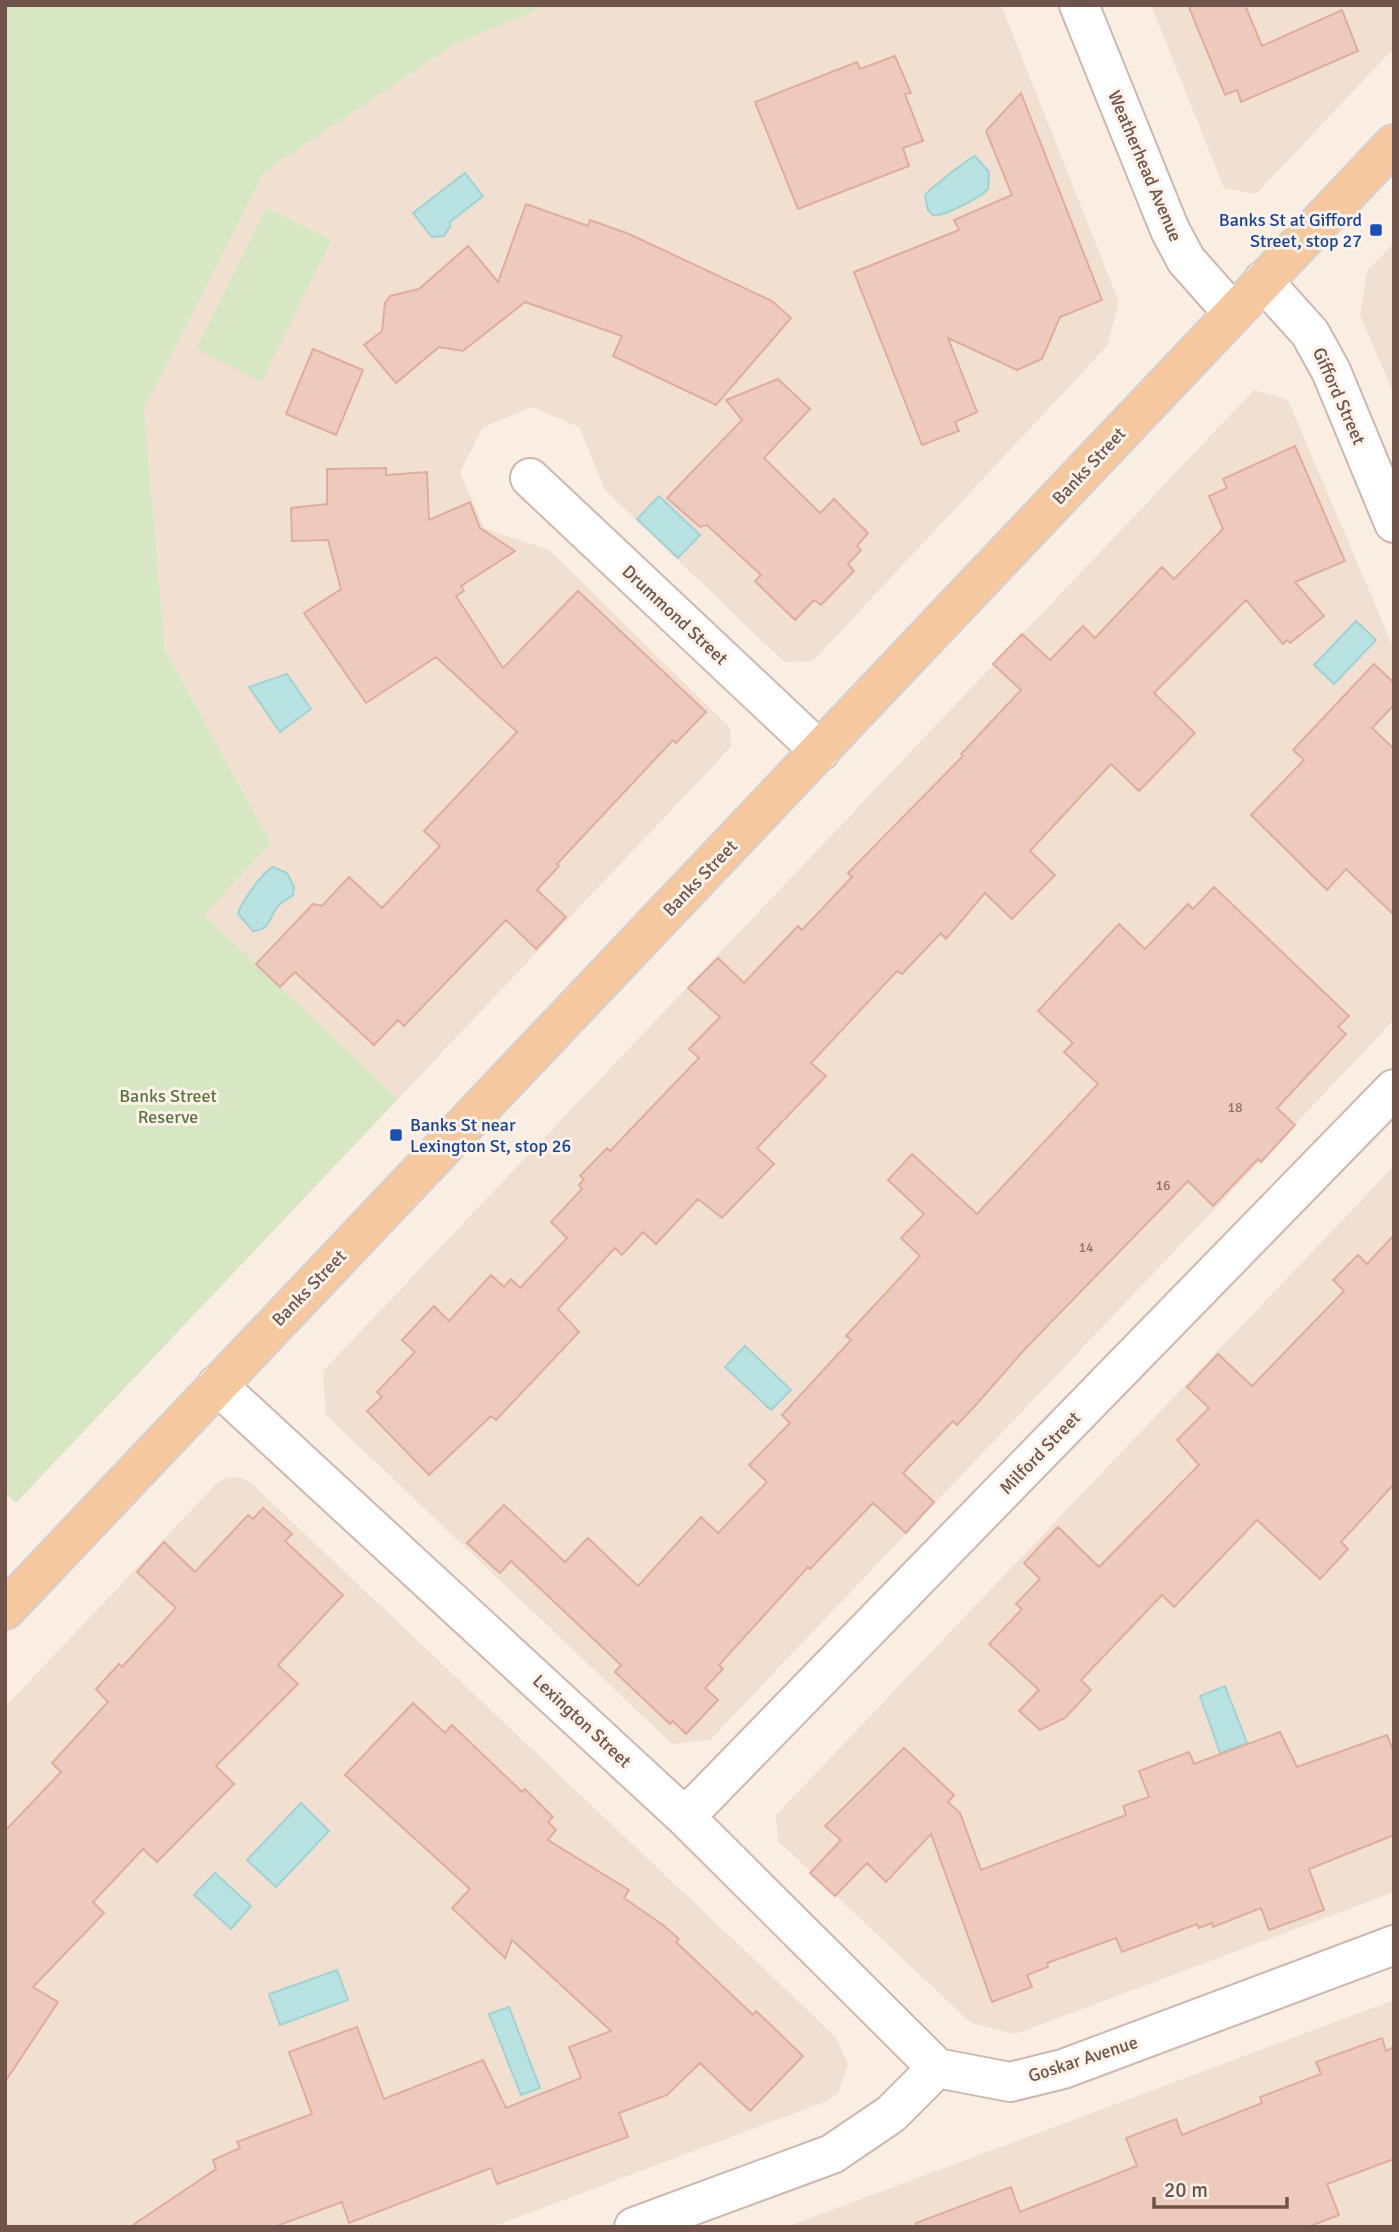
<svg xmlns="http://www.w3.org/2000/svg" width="1399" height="2232" viewBox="0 0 1399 2232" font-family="Signika,sans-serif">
  <rect width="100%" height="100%" fill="#faeee3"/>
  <path fill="#f1dfd2" d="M549 5H1001L1119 302 1107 346 813 661 784 662 605 490 579 427 532 407 483 427 460 472 484 528 549 550 730 728 731 747 398 1099 203 915 271 843 165 650 144 409 265 171 455 44Z
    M1151 5H1394V48L1256 194 1224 188Z
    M1394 243V394L1360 315 1367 271Z
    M1254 390 1288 400 1394 649V1020L710 1740 672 1744 326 1415 323 1371Z
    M1394 1166V1892L1015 2034 971 2023 778 1841 776 1815Z
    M239 1477 250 1482 836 2037 848 2064 838 2093 824 2102 492 2227H5V1707L217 1483 226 1478Z
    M1394 2000V2227H786Z"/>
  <path fill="#d7e7c3" d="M5 5H549L455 44 265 171 144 409 165 650 271 843 204 915 398 1099 16 1503 5 1493Z
    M266 208 331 240 262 382 196 349Z"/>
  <path fill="#b9e2e2" stroke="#a0d3d3" stroke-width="2" d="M975 156 989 172 988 189C981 197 943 217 933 215L928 210 925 195C929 190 970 157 975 156Z
    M465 173 483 196 450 222V227L444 236 432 237 413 213Z
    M659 496 700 535 678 558 637 519Z
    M1356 621 1376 640 1334 684 1314 665Z
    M287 674 311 709 280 732 249 687Z
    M273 867 287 873 294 887 293 895C288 899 281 902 278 906 268 918 272 929 253 931L238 914C241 903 263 871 273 867Z
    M745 1346 791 1390 771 1410 725 1367Z
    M1225 1686 1247 1743 1220 1753 1200 1696Z
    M301 1803 329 1831 276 1887 247 1860Z
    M215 1873 251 1906 231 1929 194 1895Z
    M337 1970 348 2000 280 2025 269 1994Z
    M509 2007 540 2088 521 2095 489 2014Z"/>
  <path fill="#eec9bd" stroke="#dfad9f" stroke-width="2" d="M1188 5H1245L1262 46 1342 10 1358 51 1241 102 1237 90 1225 95Z
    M895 56 911 93 905 94 923 141 903 148 909 166 798 209 755 102 857 62 860 69Z
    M1021 93 1102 300 1060 317 1042 359 1017 370 948 338 977 412 955 422 959 431 922 445 854 272 959 230 954 220 1012 195 986 131Z
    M526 204 588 226 590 220 629 234 772 301 791 318 716 405 613 356 622 336 525 302 463 351 439 347 396 383 364 345 382 331 385 303 390 296 419 289 468 246 498 282Z
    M313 349 363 370 336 435 286 414Z
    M778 379 810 409 764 458 820 513 834 499 868 533 857 546 861 550 848 564 854 571 821 605 814 600 795 620 755 581 761 575 707 525 700 527 667 498 742 420 726 400Z
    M1295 446 1345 561 1295 582 1324 616 1290 643 1287 640 1283 644 1246 600 1154 693 1195 733 1139 791 1111 764 1030 851 1055 875 1012 919 985 893 946 939 941 933 902 974 897 971 811 1063 826 1076 757 1148 774 1164 722 1218 698 1199 656 1244 643 1232 622 1255 615 1248 558 1309 579 1332 496 1420 491 1416 429 1475 367 1411 382 1397 377 1392 415 1352 402 1340 434 1306 449 1321 491 1275 504 1287 511 1279 520 1288 567 1238 551 1222 582 1189 579 1185 584 1179 580 1176 607 1148 610 1151 699 1058 689 1049 720 1017 688 988 718 958 744 983 798 926 802 930 852 877 848 873 963 756 961 754 1021 690 993 664 1022 634 1050 660 1083 626 1095 638 1162 567 1174 579 1223 529 1209 496 1227 488 1223 479Z
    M386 468V475L427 472 429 520 470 502 480 528 515 551 461 586 464 591 456 596 503 668 578 591 706 712 676 743 673 740 557 864 559 866 537 890 566 917 536 949 506 920 404 1026 398 1020 374 1045 295 972 280 987 256 964 313 904 322 906 349 877 382 908 440 846 424 831 517 732 436 657 366 703 304 613 341 589 328 540 292 541 291 508 327 504V469Z
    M1374 664 1394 683V705L1372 728 1394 749V915L1346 869 1327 890 1251 815 1304 760 1293 750Z
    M1214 887 1349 1016 1338 1027 1346 1034 1277 1108 1295 1125 1261 1162 1258 1159 1213 1206 1188 1181 1025 1349 974 1407 957 1425 953 1421 903 1473 934 1502 906 1533 873 1503 810 1569 808 1567 719 1665 723 1669 705 1688 718 1700 686 1734 673 1721 670 1724 615 1672 621 1665 511 1561 500 1573 467 1543 504 1505 565 1562 588 1538 638 1586 701 1517 718 1533 767 1482 749 1465 790 1423 782 1415 851 1340 846 1336 920 1256 901 1238 924 1214 888 1180 912 1154 977 1214 1098 1084 1064 1052 1073 1043 1038 1011 1119 924 1145 949 1188 904 1193 909Z
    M1394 1235V1484L1341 1542 1348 1549 1320 1579 1257 1520 1174 1607 1162 1595 1081 1680 1091 1690 1065 1718 1040 1730 1019 1711 1039 1690 989 1644 1022 1609 1016 1604 1040 1579 1024 1563 1058 1527 1099 1567 1199 1465 1177 1440 1209 1408 1187 1387 1218 1354 1252 1386 1344 1291 1333 1280 1358 1255 1367 1264Z
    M263 1508 292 1534 285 1541 343 1595 278 1665 298 1684 216 1766 234 1784 157 1862 143 1849 93 1902 104 1913 33 1987 58 2002 5 2082V1831L61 1772 52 1763 108 1702 96 1689 119 1664 122 1667 176 1608 137 1572 164 1542 195 1572 248 1515 253 1519Z
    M413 1703 445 1733 452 1725 522 1792 525 1789 553 1817 548 1822 556 1830 548 1840 629 1890 624 1898 663 1925 679 1939 676 1942 753 2015 756 2011 803 2056 750 2111 700 2063 667 2095 619 2113 628 2137 497 2184 491 2168 349 2223 342 2202 274 2227H130L216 2169 213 2160 240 2148 237 2142 312 2114 289 2052 357 2027 384 2099 483 2060 506 2108 581 2078 569 2047 611 2031 512 1940 505 1958 452 1908 470 1889 345 1775Z
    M1280 1732 1297 1767 1387 1735 1394 1753V1835L1309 1869 1324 1910 1269 1930 1261 1908 1213 1927 1212 1923 1199 1928 1197 1924 1122 1952 1116 1938 1047 1963 1048 1967 1027 1975 1032 1987 992 2002 931 1834 886 1882 867 1863 835 1896 810 1873 841 1840 825 1826 904 1748 954 1795 948 1802 960 1813 981 1870 1126 1815 1123 1806 1149 1797 1139 1771 1189 1752 1194 1764Z
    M1382 2038 1386 2051 1394 2047V2159L1327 2184 1339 2215 1308 2227H917L916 2223 1011 2187 1020 2212 1137 2166 1126 2138 1176 2119 1182 2135 1262 2103 1260 2097 1321 2074 1316 2062Z"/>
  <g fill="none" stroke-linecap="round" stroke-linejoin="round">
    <defs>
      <path id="minor" d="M1079 5 1170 230 1186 260 1233 313
        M1263 281 1310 333 1331 371 1394 523
        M530 478 820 751
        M217 1385 685 1817 937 2068
        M685 1817 1394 1089
        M634 2227 832 2154 891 2114 937 2068 1010 2082 1063 2069 1394 1945"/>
      <path id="major" d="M5 1610 1394 144"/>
    </defs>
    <use href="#minor" stroke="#cdb7ae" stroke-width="42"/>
    <use href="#major" stroke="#d7cfcd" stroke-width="42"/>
    <use href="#minor" stroke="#fff" stroke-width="38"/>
    <use href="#major" stroke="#f5c8a0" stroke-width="38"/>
  </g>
  <g fill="#1a4fb4" stroke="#fef2e9" stroke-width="2.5">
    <rect x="1369" y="223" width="14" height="14" rx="3.5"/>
    <rect x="389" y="1128" width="14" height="14" rx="3.5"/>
  </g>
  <g text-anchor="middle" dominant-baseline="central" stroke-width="6" stroke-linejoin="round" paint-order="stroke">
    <g font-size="14" fill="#907068">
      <text x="1235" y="1107">18</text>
      <text x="1163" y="1185">16</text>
      <text x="1086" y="1247">14</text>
    </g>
    <g font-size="18" fill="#70534b" stroke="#fef2e9">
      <text transform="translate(1145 166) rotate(67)">Weatherhead Avenue</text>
      <text transform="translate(1339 396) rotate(66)">Gifford Street</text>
      <text transform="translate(1089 466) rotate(-47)">Banks Street</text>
      <text transform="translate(675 615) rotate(43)">Drummond Street</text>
      <text transform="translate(700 878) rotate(-46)">Banks Street</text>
      <text transform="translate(309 1288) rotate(-46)">Banks Street</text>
      <text transform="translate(1040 1453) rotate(-46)">Milford Street</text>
      <text transform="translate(582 1721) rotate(43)">Lexington Street</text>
      <text transform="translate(1083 2059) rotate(-18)">Goskar Avenue</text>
    </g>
    <g font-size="18" fill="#164399" stroke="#fef2e9" text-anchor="end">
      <text x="1362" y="220">Banks St at Gifford<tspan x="1362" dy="21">Street, stop 27</tspan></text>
      <text x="410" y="1125" text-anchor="start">Banks St near<tspan x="410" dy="21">Lexington St, stop 26</tspan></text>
    </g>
    <g font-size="18" fill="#5a7644" stroke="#fef2e9">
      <text x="168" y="1096">Banks Street<tspan x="168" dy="21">Reserve</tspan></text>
    </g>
  </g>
  <rect width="1399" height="2232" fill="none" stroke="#70534b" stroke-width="14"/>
  <path d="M1154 2197v10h133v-10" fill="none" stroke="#70534b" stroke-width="3.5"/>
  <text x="1164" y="2197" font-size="21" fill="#70534b" stroke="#fef2e9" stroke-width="5" paint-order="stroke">20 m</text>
</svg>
